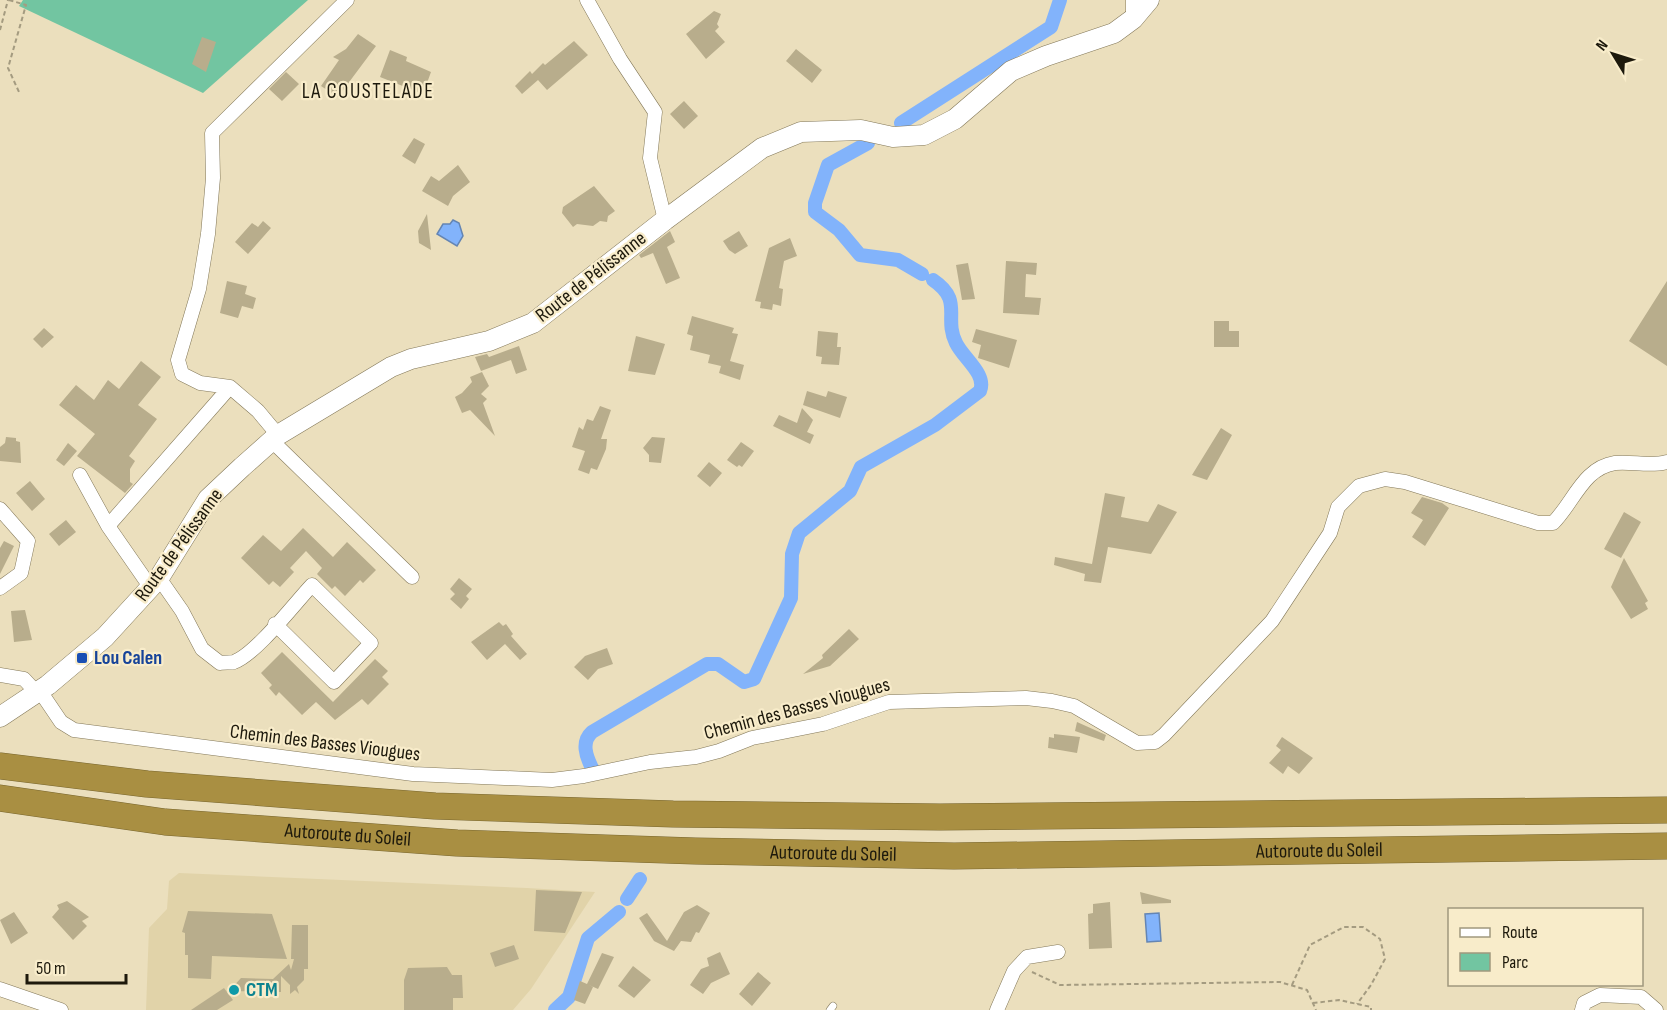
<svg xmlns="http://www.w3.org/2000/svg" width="1667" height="1010" viewBox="0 0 1667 1010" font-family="'Sofia Sans Condensed',sans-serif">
  <rect width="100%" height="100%" fill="#ebdfbd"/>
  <path fill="#e1d3a9" d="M179 873 527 888 595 892 531 989 513 1010H146L149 928 167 909 169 881Z"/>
  <path fill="#72c5a1" d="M23 0H308L203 93 19 6Z"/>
  <path fill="#82b3fb" stroke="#6485b3" stroke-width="1.5" d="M453 220 459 223 463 236 457 246 437 234 443 224H450Z
    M1159 913 1161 941 1147 942 1145 914Z"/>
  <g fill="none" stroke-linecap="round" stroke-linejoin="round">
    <path stroke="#82b3fb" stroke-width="14" d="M901 123 1051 27 1060 0
      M868 143 828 165 815 203V212L839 230 860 255 898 260 922 274
      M592 768C586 756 581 742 592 732L707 664H718L744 682 754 679 791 598 792 554 799 533 850 491 861 467 935 425 980 391C987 374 963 358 956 343 943 317 964 301 933 280
      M627 899 640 879
      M555 1010 569 997 588 938 619 912"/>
  </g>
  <path fill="#b8ad8c" d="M714 11 721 14 717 24 719 27 715 31 725 42 706 59 686 34Z
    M358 34 376 46 338 97 321 86 339 60 333 57 346 49Z
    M202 37 216 42 206 72 192 64Z
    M574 41 588 55 547 90 538 80 522 94 515 86 530 71 532 74 543 63 545 65Z
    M796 49 822 70 812 83 786 61Z
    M390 50 407 57 406 61 431 72 423 94 380 77Z
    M286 72 299 84 282 101 269 89Z
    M684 101 698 116 684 129 670 114Z
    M414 138 425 144 415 164 402 156Z
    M458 165 470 182 453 196 448 206 422 191 431 176 439 181Z
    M594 186 615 211 608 216 607 222 600 221 593 226 577 224 573 227 562 213 563 207Z
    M427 214 431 250 419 243 418 231Z
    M263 221 271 228 248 254 235 242 252 223 258 227Z
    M670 231 675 242 667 247 680 278 666 284 653 253 641 258 639 255Z
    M739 231 748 246 735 254 729 250 723 241Z
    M790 238 797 256 784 261 779 288 783 289 781 306 773 304 772 310 760 308 761 302 755 301 769 248Z
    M1006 261 1037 263 1036 275 1026 274 1025 297 1041 298 1039 315 1003 313Z
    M968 263 975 299 962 300 956 265Z
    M227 281 247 286 245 294 256 298 253 309 242 306 238 318 220 313Z
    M1667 281V366L1629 341Z
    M692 316 734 328 732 333 738 334 730 361 744 365 740 380 719 373 721 366 708 363 710 355 690 350 693 336 687 334Z
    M1214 321H1229V331H1239V347H1214Z
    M44 328 54 337 42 348 33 339Z
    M976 329 1017 340 1009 368 978 358 981 345 972 342Z
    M818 331 838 333 837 347H841L839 365 821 364 822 357 816 356Z
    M636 336 665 344 655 375 628 371Z
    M519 346 527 370 516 374 511 360 481 371 475 357 487 354 489 357Z
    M141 361 161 377 138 405 157 419 129 456 135 461 130 469V482L133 484 125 493 77 456 95 434 59 405 76 385 94 400 108 380 119 389Z
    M482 372 489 386 481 394 487 399 483 403 495 436 470 410 462 413 455 397 462 393 472 382 470 377Z
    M807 391 826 397 828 391 847 397 840 418 803 405Z
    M600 406 611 410 601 439H607L606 449 597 470 591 468 589 474 578 470 585 451 572 447 579 427 583 430 587 419 593 421Z
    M802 408 813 420 807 432 814 435 810 444 773 426 779 415 797 423Z
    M1221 428 1232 435 1207 480 1192 475Z
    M6 437 16 438V441L20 442 21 463 0 461V447L5 443Z
    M652 437 665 438 661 463 649 462V455L643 448Z
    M741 442 754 451 742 467 739 465 737 467 727 460Z
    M68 443 77 451 64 466 56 460Z
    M709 462 722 473 710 487 697 476Z
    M30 481 45 499 32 511 16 493Z
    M1105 493 1125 497 1121 517 1148 522 1158 504 1177 512 1151 554 1108 547 1101 583 1084 581 1085 574 1054 565 1055 557 1092 564Z
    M1422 497 1442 503 1449 508 1425 546 1412 537 1423 520 1411 513Z
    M1624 512 1641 522 1621 558 1604 549Z
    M66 520 76 532 59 546 49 534Z
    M303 528 333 557 347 542 376 570 363 583 360 580 345 596 335 586 332 589 317 574 322 568 306 551 290 568 294 572 280 587 273 581 269 585 241 558 263 535 281 551Z
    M4 541 14 546 0 574V548Z
    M1624 558 1648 601 1645 603 1648 609 1631 619 1611 587Z
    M459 578 472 589 466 596 469 599 461 609 450 599 455 594 450 589Z
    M25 610 32 640 14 642 11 611Z
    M499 622 503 626 506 624 513 634 511 636 527 654 520 660 505 644 487 660 471 642Z
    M849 629 859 639 830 666 803 674 823 658 822 655Z
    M607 648 613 664 598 669 588 680 574 667 585 656Z
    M282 652 333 702 375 659 388 671 382 677 389 684 368 705 362 699 335 720 316 702 302 715 279 692 276 696 269 688 272 685 261 673Z
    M1077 722 1106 735 1104 741 1075 731Z
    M1054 734 1080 737 1077 753 1048 748 1049 737 1054 738Z
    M1282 737 1313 758 1299 774 1288 766 1283 774 1269 763 1281 750 1276 746Z
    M536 890 582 892 565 933 534 931Z
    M1140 892 1171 900V903L1142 904Z
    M67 901 89 917 82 921 87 926 73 940 52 917 59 909 57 905Z
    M1110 902 1112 948 1089 949 1088 914 1093 913V904Z
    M697 905 710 913 699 933 696 932 691 942 681 941 674 951 654 941 639 918 647 913 667 941 684 912Z
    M188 911 272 914 287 959 212 956 211 979 188 978V955H185V933L182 932Z
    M14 912 28 933 11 944 0 920Z
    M292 925H308V969H304V980L297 987 299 994 295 990 290 994V985L281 976V992L229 991 241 978 273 979 289 964 291 970 294 959H291Z
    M514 945 519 959 495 967 490 953Z
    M720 952 730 974 711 983 703 994 690 985 701 969 709 966 707 958Z
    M602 953 614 957 598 989 589 985 593 987 585 1004 574 1000 580 981 587 984Z
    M633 966 651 980 634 998 618 986Z
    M447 967 452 975H462L463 998H453V1010H404V980L408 968Z
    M758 972 771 983 752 1006 739 994Z
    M224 988 233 1000 217 1010H191Z"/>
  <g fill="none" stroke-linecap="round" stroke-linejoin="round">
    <defs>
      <path id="lane" d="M830 1010 833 1006"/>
      <path id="street" d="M587 0 620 59 655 112 650 158 665 220
        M1133 0V19
        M278 435 258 411 230 387 200 383 182 374 178 360 199 289 208 234 213 178 212 133 347 0
        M272 441 412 577
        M80 475 108 526
        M0 509 28 541 21 573 0 588
        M159 578 182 611 202 649 220 663C224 662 231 663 234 662 256 654 295 603 312 585L371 643 334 682 275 624
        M151 588 108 526 230 387
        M0 675 24 679 37 693
        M40 691 61 722 74 730 413 774 552 780 584 776 650 762 696 757 719 751 752 738 823 724 889 702 1026 698 1052 701 1074 706 1137 743 1155 742 1164 735 1272 621 1330 533 1338 507 1359 486 1385 479 1405 482 1538 523H1553C1574 502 1583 468 1615 463 1632 461 1650 467 1667 462
        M0 989 61 1010
        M997 1010 1014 971 1027 957 1058 952
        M1582 1010 1584 1003 1600 995 1641 997 1656 1010"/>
      <path id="secondary" d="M0 717 48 685 105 637 159 578 208 499 242 467 278 435 391 367 411 359 489 341 533 323 665 220 762 148 801 132 861 130 893 137 924 135 955 119 1011 71 1046 56 1114 33 1133 19 1149 0"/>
      <g id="highway">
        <path d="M0 766 147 784 435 806 673 814 940 817 1667 810"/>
        <path id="s1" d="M0 798 165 822 457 843 695 851 954 856 1667 846"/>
      </g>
    </defs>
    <use href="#lane" stroke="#837859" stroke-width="8"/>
    <use href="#street" stroke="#837859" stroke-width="15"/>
    <use href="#secondary" stroke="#837859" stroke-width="21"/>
    <use href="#highway" stroke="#78662f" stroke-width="27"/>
    <path stroke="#a49b80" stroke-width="2" stroke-dasharray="4.5 3" stroke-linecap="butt" d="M9 0 26 5 8 68 19 92
      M0 30 8 0
      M1032 972 1060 985 1280 982 1307 990 1316 1010
      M1292 985 1310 945 1344 927H1363L1380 939 1385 959 1371 985 1357 1004
      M1313 1003 1339 1000 1371 1007V1010"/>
    <use href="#lane" stroke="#fff" stroke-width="7"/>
    <use href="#street" stroke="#fff" stroke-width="14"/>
    <use href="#secondary" stroke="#fff" stroke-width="20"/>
    <use href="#highway" stroke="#a98f42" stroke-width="26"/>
  </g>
  <rect fill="#1a4fb4" stroke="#f8ecca" stroke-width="2" x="76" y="652" width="12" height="12" rx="3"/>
  <circle fill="#0f9aa8" stroke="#f8ecca" stroke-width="2" cx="234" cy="990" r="6"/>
  <g text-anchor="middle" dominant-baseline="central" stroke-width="4.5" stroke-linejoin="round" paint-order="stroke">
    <g font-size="20" fill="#1d190c" stroke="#f8ecca">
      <text transform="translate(591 277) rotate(-38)">Route de Pélissanne</text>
      <text transform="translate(179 545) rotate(-54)">Route de Pélissanne</text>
      <text transform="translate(797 709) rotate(-15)">Chemin des Basses Viougues</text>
      <text transform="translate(325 743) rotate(7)">Chemin des Basses Viougues</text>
      <text stroke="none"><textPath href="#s1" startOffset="350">Autoroute du Soleil</textPath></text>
      <text stroke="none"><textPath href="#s1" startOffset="1322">Autoroute du Soleil</textPath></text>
      <text stroke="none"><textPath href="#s1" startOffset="836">Autoroute du Soleil</textPath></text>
    </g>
    <g font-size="20" font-weight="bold" fill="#164399" stroke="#f8ecca" text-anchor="start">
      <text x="94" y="658">Lou Calen</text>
    </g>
    <g font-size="20" font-weight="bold" fill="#0d838f" stroke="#f8ecca" text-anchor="start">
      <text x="246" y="990">CTM</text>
    </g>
    <g font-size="21" letter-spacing="1.5" fill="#1d190c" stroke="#f8ecca">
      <text x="368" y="91">LA COUSTELADE</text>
    </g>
  </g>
  <rect x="1448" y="908" width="195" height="78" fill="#f8ecca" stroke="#a0987e" stroke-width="1.5"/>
  <rect x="1460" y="928" width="30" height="9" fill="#ffffff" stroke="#a0987e" stroke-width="1.5"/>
  <text x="1502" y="938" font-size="18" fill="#1d190c">Route</text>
  <rect x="1460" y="953" width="30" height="18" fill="#72c5a1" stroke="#a0987e" stroke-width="1.5"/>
  <text x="1502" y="968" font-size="18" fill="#1d190c">Parc</text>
  <g transform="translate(1613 54) rotate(308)" stroke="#f8ecca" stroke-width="4.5" paint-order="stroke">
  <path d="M0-4.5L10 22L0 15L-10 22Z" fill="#1d190c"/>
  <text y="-9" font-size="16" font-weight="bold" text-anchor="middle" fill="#1d190c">N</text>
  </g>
  <path d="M27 974v9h99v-9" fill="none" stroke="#1d190c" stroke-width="3"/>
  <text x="36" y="974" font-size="18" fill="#1d190c" stroke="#f8ecca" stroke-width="4.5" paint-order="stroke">50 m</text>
</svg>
